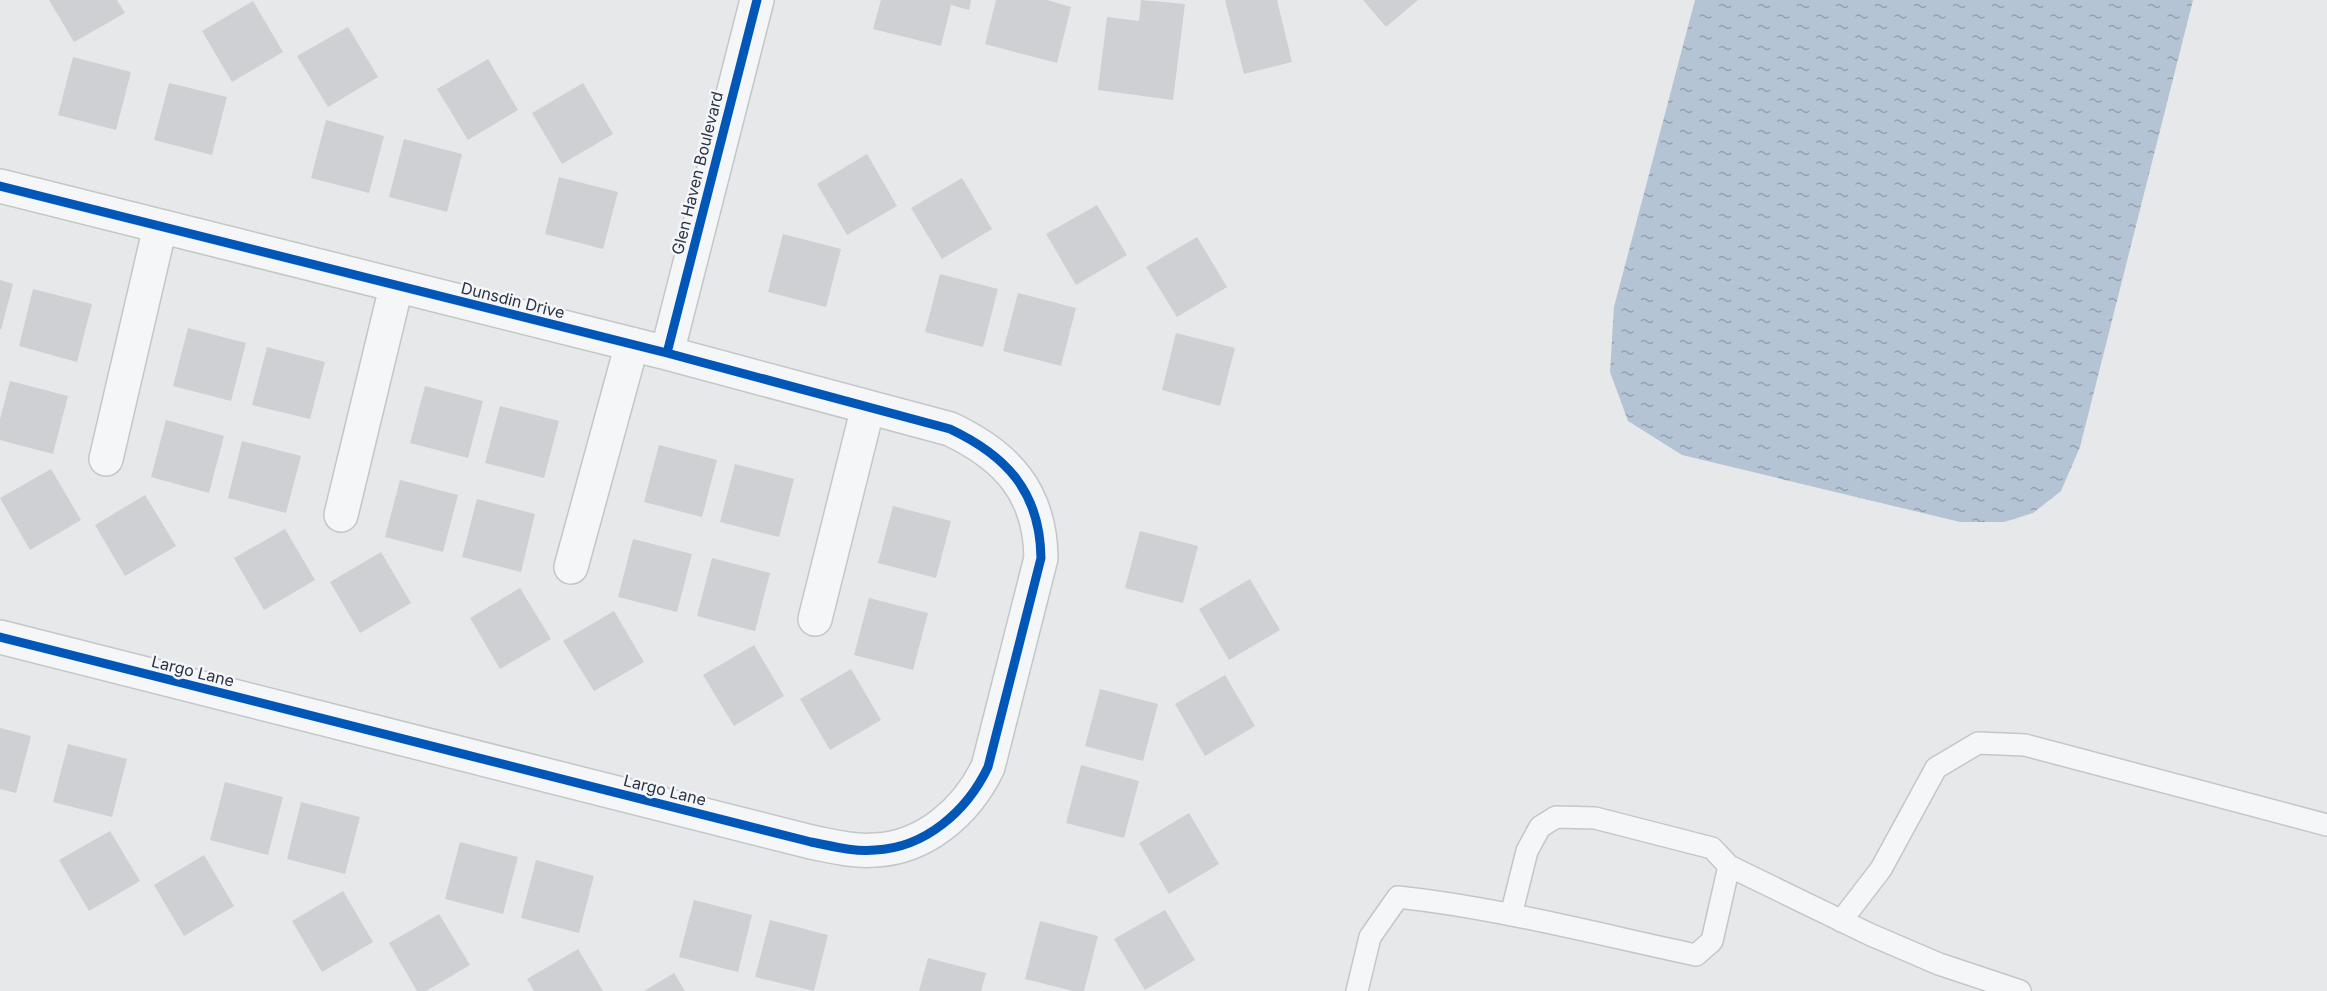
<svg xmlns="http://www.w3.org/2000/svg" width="2327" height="991" viewBox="0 0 2327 991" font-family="Inter,sans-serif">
  <defs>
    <pattern id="water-ripples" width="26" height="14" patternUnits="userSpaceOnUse" patternTransform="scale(1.5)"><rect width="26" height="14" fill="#b4c4d5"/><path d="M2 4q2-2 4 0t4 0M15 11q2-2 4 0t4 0" fill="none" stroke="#93a0af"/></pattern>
  </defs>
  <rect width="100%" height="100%" fill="#e6e8ea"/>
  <path fill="url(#water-ripples)" d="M1695 0H2193L2080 447 2061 491 2033 513 2004 522H1960L1682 455 1628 421 1610 372 1614 307Z"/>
  <path fill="#ced0d3" d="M49 0H117L125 13 74 42Z
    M881 0H971L969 10 951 5 941 46 873 29Z
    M996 0H1047L1071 7 1057 63 985 44Z
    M1141 0 1185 4 1173 100 1098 90 1107 17 1139 21Z
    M1225 0H1277L1292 62 1244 74Z
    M1363 0H1418L1386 27Z
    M253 1 283 52 232 82 202 31Z
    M348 27 378 77 328 107 297 56Z
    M73 57 131 72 116 130 58 115Z
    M488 59 518 110 468 140 437 89Z
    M169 83 227 97 212 155 154 140Z
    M583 83 613 134 562 164 532 113Z
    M326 120 384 136 369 193 311 178Z
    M404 139 462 154 447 212 389 197Z
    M867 154 897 206 847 235 817 184Z
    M559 177 618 192 603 249 545 234Z
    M962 178 992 229 942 259 911 208Z
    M1097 205 1127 255 1076 285 1046 234Z
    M783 234 841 249 826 307 768 292Z
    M1197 237 1227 287 1177 317 1146 267Z
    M940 274 998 289 983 347 925 332Z
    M0 280 13 284 1 330 0 329Z
    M33 289 92 304 77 362 19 346Z
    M1018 293 1076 308 1061 366 1003 351Z
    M188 328 246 343 231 401 173 386Z
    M1176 333 1235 348 1220 406 1162 390Z
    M267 347 325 362 310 419 252 405Z
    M10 381 68 396 53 454 0 440V419Z
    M425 386 483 401 468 458 410 443Z
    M500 406 559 421 544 478 485 463Z
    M166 420 224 436 209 493 151 477Z
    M242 441 301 456 286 513 228 498Z
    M659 445 717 460 702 517 644 502Z
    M735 464 794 479 779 537 720 522Z
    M51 469 81 520 30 550 0 498Z
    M400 480 458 495 443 552 385 537Z
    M145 495 176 546 125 576 95 525Z
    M477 499 535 514 521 572 462 557Z
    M893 506 951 521 936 578 878 563Z
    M285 529 315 580 264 610 234 558Z
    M1140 531 1198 546 1183 603 1125 588Z
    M633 539 692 554 677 612 618 597Z
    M381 552 411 603 360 633 330 582Z
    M712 558 770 573 755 631 697 616Z
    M1250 579 1280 630 1229 660 1199 609Z
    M520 588 551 639 500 669 470 618Z
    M869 598 928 613 913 670 854 655Z
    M614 611 644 662 594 691 563 641Z
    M754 645 784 696 734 726 703 675Z
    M851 669 881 720 830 750 800 699Z
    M1225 675 1255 726 1205 756 1175 704Z
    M1100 689 1158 704 1143 761 1085 746Z
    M0 728 31 736 16 793 0 789Z
    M68 744 127 759 112 817 53 802Z
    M1081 765 1139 781 1124 838 1066 823Z
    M225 782 283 797 268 855 210 840Z
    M301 802 360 817 345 874 287 859Z
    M1189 813 1219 864 1169 894 1139 843Z
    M110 831 140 881 89 911 59 860Z
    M460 842 518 857 503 914 445 899Z
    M204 855 234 906 184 936 154 885Z
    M536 860 594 876 579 933 521 918Z
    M343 891 373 942 322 972 292 921Z
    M694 900 752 915 738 972 679 957Z
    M1165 910 1195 960 1145 990 1114 939Z
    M439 914 470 965 426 991H417L389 943Z
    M770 920 828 935 814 991 755 977Z
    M1040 921 1098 936 1084 991H1073L1025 979Z
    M578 949 603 991H534L527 979Z
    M928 958 986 973 981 991H919Z
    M674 973 685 991H644Z"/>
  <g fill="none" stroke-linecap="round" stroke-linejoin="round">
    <defs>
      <path id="service" d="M1729 866 1869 934 1939 964 2020 991
        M1841 921 1881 869 1936 768 1978 743 2025 745 2327 825
        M1357 991 1370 937 1398 897C1499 908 1597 934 1696 955L1712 941 1729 866 1712 848 1595 818 1556 817 1540 827 1527 851 1511 915"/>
      <path id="minor" d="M0 186 667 353 950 429C1007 456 1040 492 1041 558L988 767C967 811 925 848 875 850 853 852 832 846 811 842L0 637
        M667 353 757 0
        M106 459 160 227
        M341 515 396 287
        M571 567 632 344
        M815 619 868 407"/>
    </defs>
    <use href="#service" stroke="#c4c6c8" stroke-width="24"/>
    <use href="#minor" stroke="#c4c6c8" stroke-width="36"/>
    <use href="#service" stroke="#f5f6f7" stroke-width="21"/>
    <use href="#minor" stroke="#f5f6f7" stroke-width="33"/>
    <defs>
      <path id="cycleway" d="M0 186 667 353 950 429C1007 456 1040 492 1041 558L988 767C967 811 925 848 875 850 853 852 832 846 811 842L0 637
        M667 353 757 0"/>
    </defs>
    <use href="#cycleway" stroke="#f4f6f9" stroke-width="13"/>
    <use href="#cycleway" stroke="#0057b8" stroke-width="9"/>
  </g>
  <g text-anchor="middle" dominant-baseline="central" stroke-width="5" stroke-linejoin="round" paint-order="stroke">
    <g font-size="16" fill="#2b3445" stroke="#f4f6f9">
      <text transform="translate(697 173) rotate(-76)">Glen Haven Boulevard</text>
      <text transform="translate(513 300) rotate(14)">Dunsdin Drive</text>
      <text transform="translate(193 671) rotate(14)">Largo Lane</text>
      <text transform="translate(665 790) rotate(14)">Largo Lane</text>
    </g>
  </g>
</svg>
